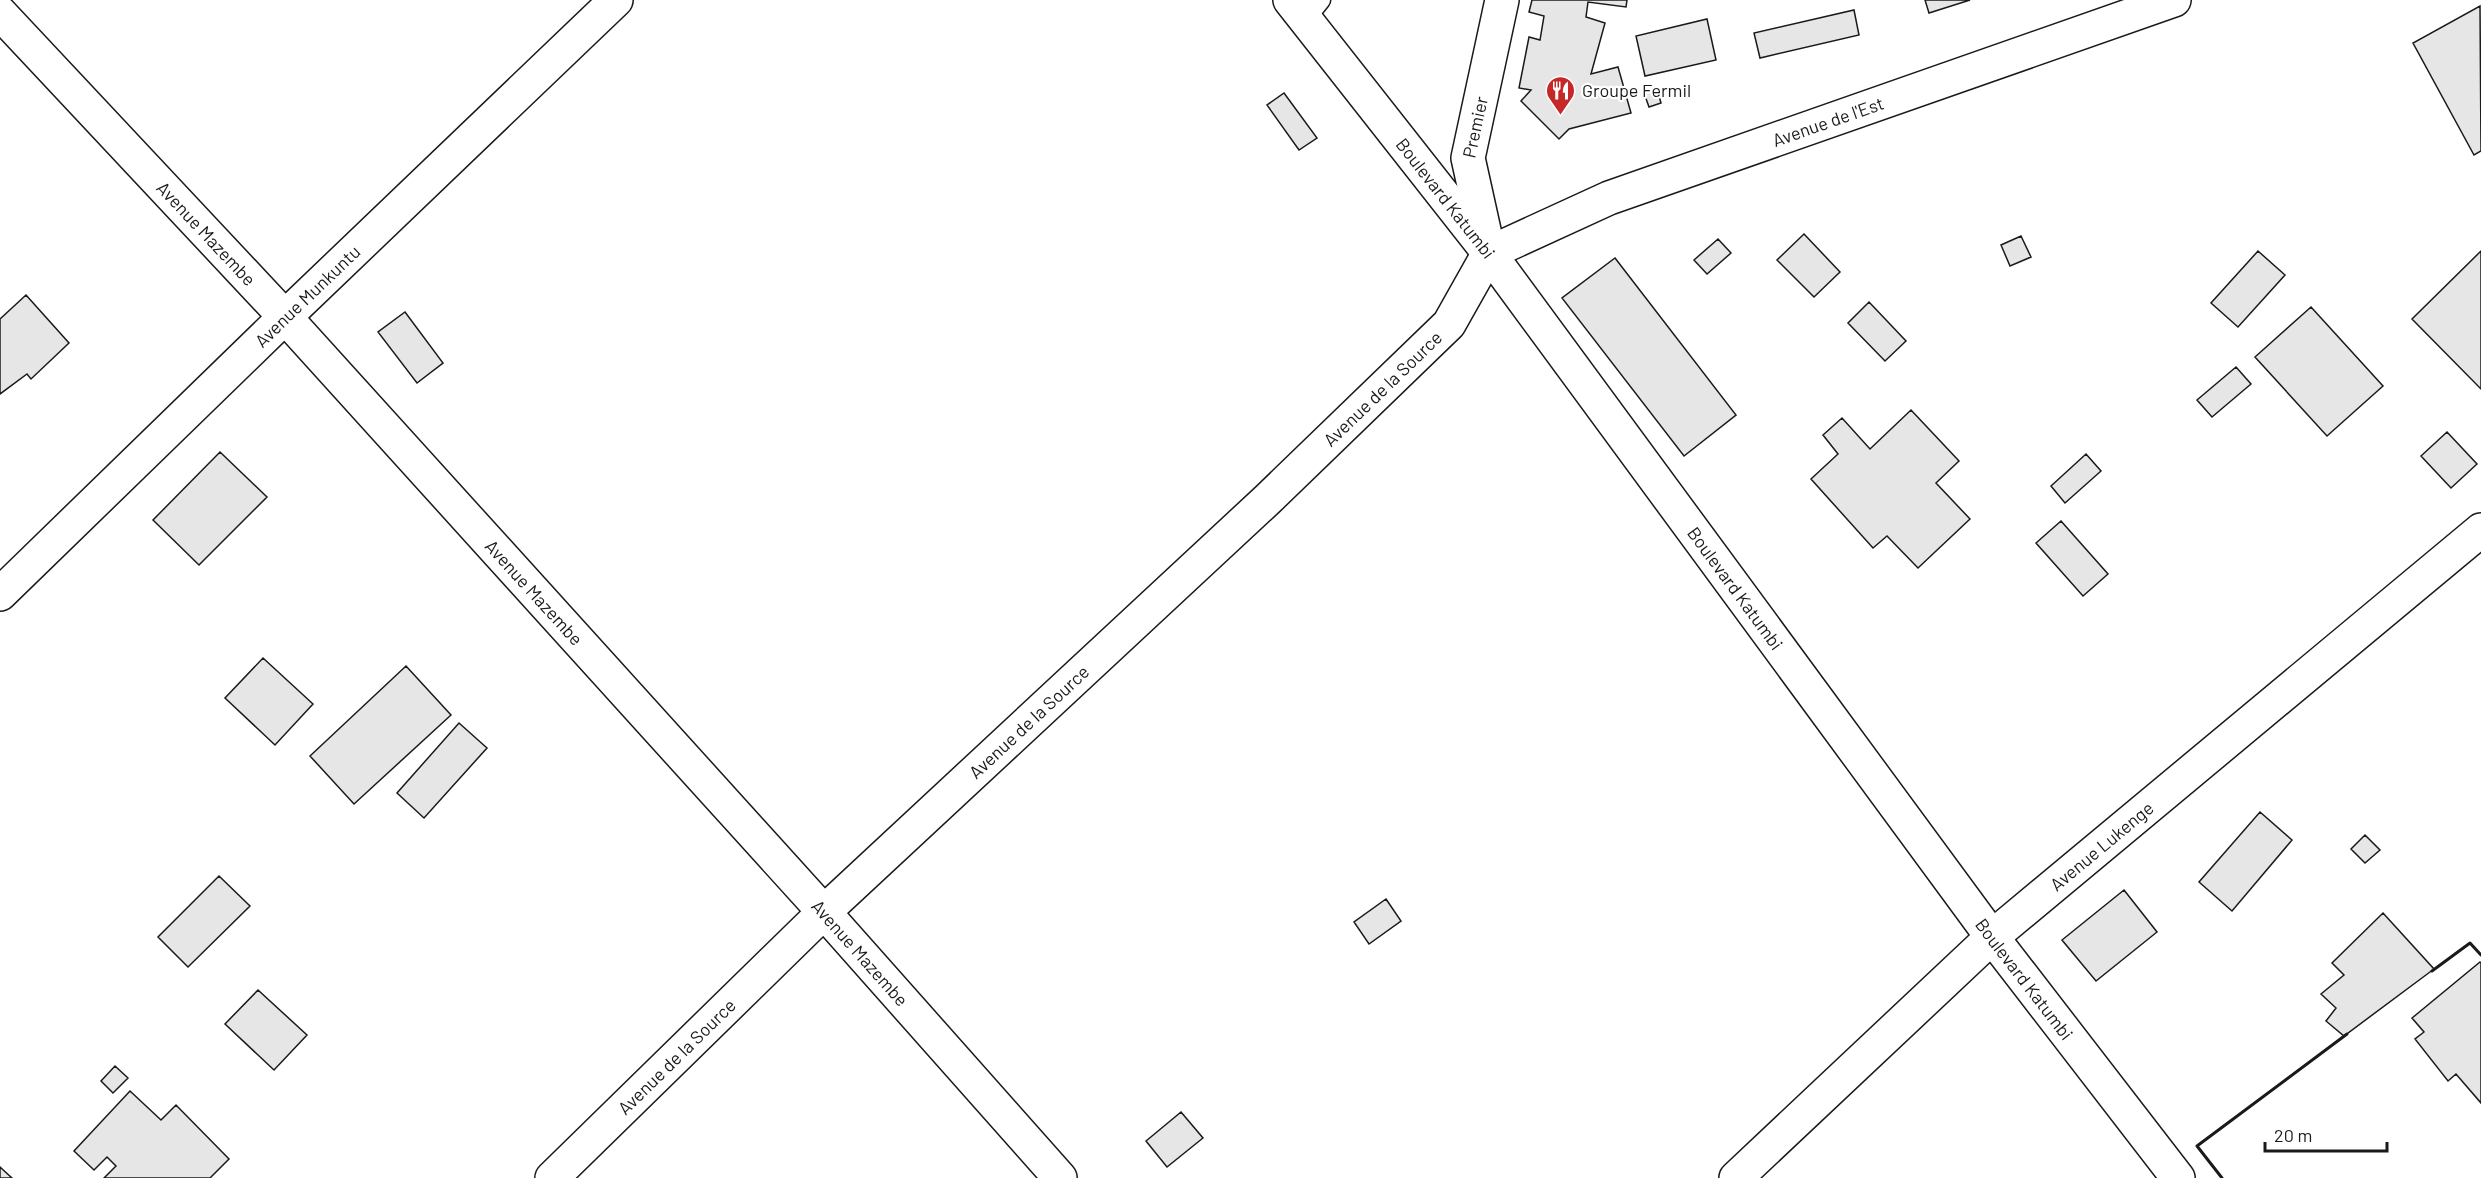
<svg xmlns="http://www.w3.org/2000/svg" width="2481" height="1178" viewBox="0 0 2481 1178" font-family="Barlow,sans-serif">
  <rect width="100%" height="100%" fill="#fff"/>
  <path fill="#e6e6e6" stroke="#1a1a1a" stroke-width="1.5" d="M1532 0H1627L1626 7 1588 2 1586 17 1605 23 1591 74 1618 67 1631 113 1569 129 1559 139 1521 101 1531 90 1519 88 1529 37 1540 40 1544 16 1529 12Z
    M1925 0H1970L1929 13Z
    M2480 6 2481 151 2474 155 2413 43Z
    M1854 10 1859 35 1760 58 1754 33Z
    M1707 19 1716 60 1645 76 1636 36Z
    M1657 89 1661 103 1649 107 1644 93Z
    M1284 93 1317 138 1299 150 1267 105Z
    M1804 234 1840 272 1814 297 1777 260Z
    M2021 236 2031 257 2010 266 2001 245Z
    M1718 239 1731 253 1707 274 1694 260Z
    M2258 251 2285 275 2238 327 2211 303Z
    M2481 251V389L2412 319Z
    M1615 258 1736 415 1684 456 1562 298Z
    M26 295 69 343 31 379 27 374 0 394V319Z
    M1869 302 1906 341 1885 361 1848 323Z
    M2311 307 2383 386 2327 436 2255 357Z
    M405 312 443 363 417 383 378 332Z
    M2236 367 2251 384 2212 417 2197 400Z
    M1911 410 1959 461 1936 483 1970 519 1918 568 1887 536 1873 548 1811 479 1838 454 1823 435 1842 418 1870 449Z
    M2447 432 2477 464 2451 488 2421 456Z
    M220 452 267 497 199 565 153 520Z
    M2086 454 2101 471 2065 503 2051 486Z
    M2061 521 2108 574 2083 596 2036 543Z
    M263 658 313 704 275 745 225 698Z
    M406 666 451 715 354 804 310 756Z
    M459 723 487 748 424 818 397 793Z
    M2260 812 2292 840 2232 911 2199 882Z
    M2365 835 2380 850 2365 863 2351 849Z
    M219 876 250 906 188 967 158 937Z
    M2124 890 2157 932 2096 981 2062 940Z
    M1386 899 1401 921 1369 944 1354 922Z
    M2383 913 2434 969 2344 1036 2326 1021 2336 1008 2321 994 2344 975 2332 963Z
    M2480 962 2481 963V1103L2456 1074 2448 1081 2415 1039 2424 1032 2412 1018Z
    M258 990 307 1035 274 1070 225 1024Z
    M115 1066 128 1078 113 1093 101 1081Z
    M130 1091 161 1120 176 1105 229 1159 210 1178H104L116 1166 107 1157 94 1170 74 1151Z
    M1181 1112 1203 1138 1167 1167 1146 1141Z
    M0 1167 12 1178H0Z"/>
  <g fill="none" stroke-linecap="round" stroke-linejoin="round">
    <defs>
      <path id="service" d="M1305 20 1321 0"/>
      <g id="minor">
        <path id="s1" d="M0 13 285 317 824 912 1060 1178"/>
        <path id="s2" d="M1489 253 1609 198 2174 0"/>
        <path id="s3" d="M1489 253 1468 158 1502 0"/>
        <path id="s4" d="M0 594 285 317 616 0"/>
        <path id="s5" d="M552 1178 824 912 1268 499 1449 324 1489 253"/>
        <path id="s6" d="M1736 1178 1992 937 2481 530"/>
      </g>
      <g id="tertiary">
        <path id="s7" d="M1290 0 1489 253 1992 937 2178 1178"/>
      </g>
    </defs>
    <use href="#service" stroke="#1a1a1a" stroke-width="21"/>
    <use href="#minor" stroke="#1a1a1a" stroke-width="36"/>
    <use href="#tertiary" stroke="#1a1a1a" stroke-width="36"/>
    <use href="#service" stroke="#fff" stroke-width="18"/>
    <use href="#minor" stroke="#fff" stroke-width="33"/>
    <use href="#tertiary" stroke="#fff" stroke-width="33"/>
    <path stroke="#1a1a1a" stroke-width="3" d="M2432 971 2470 943 2481 955
      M2222 1178 2197 1146 2347 1034"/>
  </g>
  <defs>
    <symbol id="restaurant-pin" viewBox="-11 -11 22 30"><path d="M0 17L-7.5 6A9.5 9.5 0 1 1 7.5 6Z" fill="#c62828" stroke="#fff"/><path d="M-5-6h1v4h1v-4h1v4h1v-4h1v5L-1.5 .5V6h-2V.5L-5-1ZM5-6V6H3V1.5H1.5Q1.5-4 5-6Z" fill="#fff"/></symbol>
  </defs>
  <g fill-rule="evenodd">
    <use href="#restaurant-pin" x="1544" y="74" width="33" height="45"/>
  </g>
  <g text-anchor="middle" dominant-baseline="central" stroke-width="4.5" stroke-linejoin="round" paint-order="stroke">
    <g font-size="18" fill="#1a1a1a" stroke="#fff" text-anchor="start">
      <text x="1582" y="90">Groupe Fermil</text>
    </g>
    <g font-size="18" fill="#1a1a1a" stroke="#fff">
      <text stroke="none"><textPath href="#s2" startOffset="364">Avenue de l'Est</textPath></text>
      <text stroke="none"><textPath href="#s3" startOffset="129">Premier</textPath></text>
      <text stroke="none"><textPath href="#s7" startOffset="252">Boulevard Katumbi</textPath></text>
      <text stroke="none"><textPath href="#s1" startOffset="302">Avenue Mazembe</textPath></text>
      <text stroke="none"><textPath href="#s4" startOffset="428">Avenue Munkuntu</textPath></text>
      <text stroke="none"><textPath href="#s5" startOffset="1146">Avenue de la Source</textPath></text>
      <text stroke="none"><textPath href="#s7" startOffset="738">Boulevard Katumbi</textPath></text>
      <text stroke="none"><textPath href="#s1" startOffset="788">Avenue Mazembe</textPath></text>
      <text stroke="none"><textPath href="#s5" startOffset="660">Avenue de la Source</textPath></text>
      <text stroke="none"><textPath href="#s6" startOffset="494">Avenue Lukenge</textPath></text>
      <text stroke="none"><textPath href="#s1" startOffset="1274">Avenue Mazembe</textPath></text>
      <text stroke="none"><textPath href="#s7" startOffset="1224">Boulevard Katumbi</textPath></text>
      <text stroke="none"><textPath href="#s5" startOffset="174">Avenue de la Source</textPath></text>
    </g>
  </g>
  <path d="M2265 1142v9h122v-9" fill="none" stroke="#1a1a1a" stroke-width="3"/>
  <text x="2274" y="1142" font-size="18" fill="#1a1a1a" stroke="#ffffff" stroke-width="4.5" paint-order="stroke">20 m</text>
</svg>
